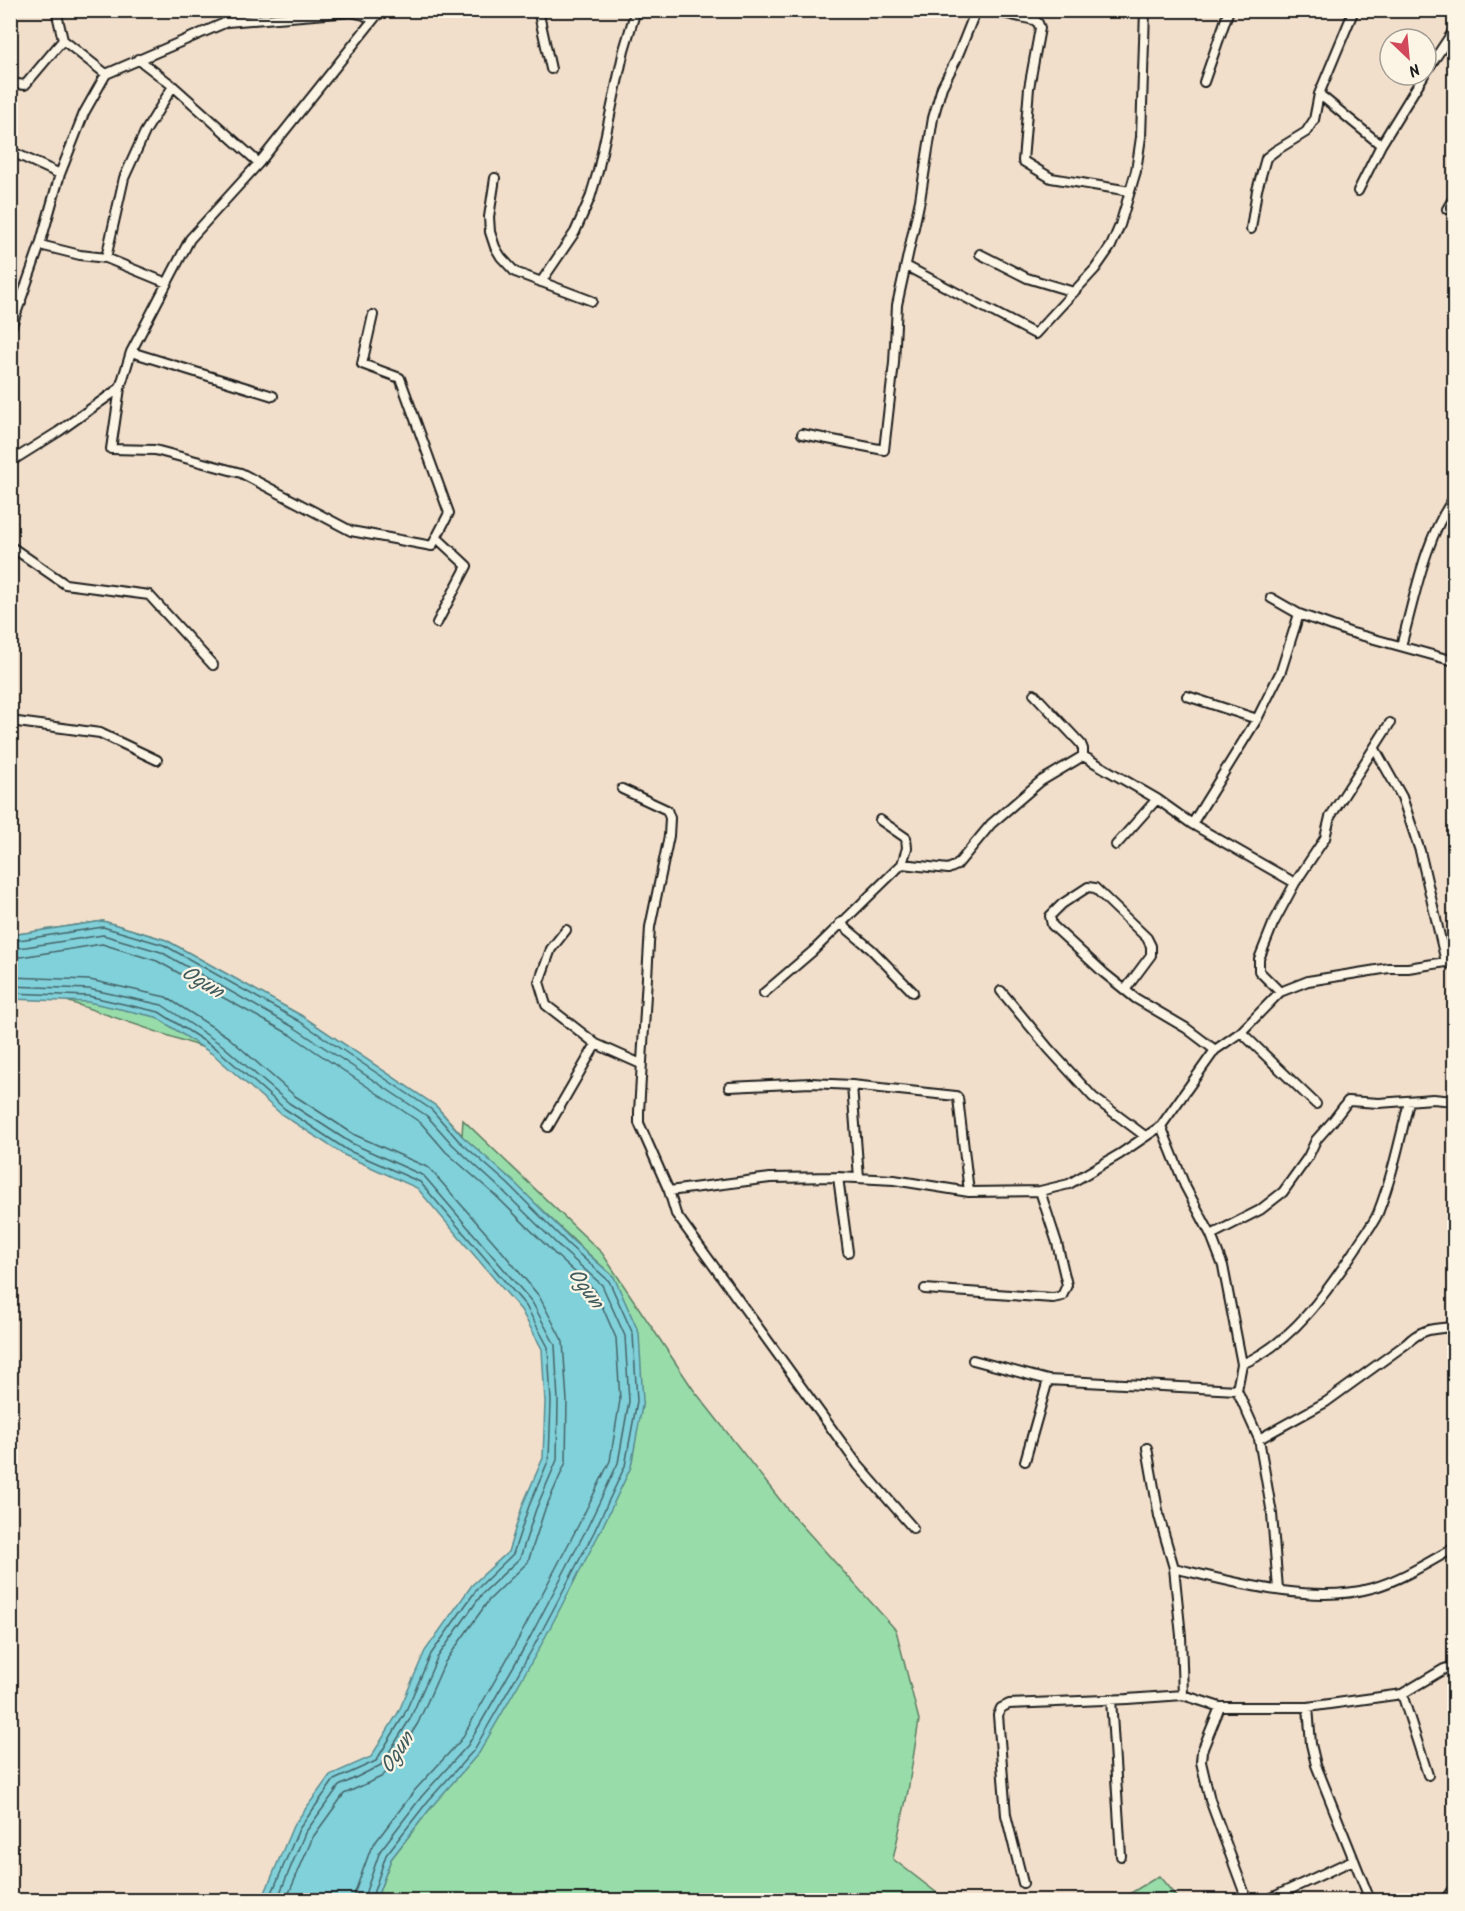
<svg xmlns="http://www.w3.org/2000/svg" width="1465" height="1911" viewBox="0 0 1465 1911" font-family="Kalam,sans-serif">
  <rect width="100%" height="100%" fill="#f2dfcb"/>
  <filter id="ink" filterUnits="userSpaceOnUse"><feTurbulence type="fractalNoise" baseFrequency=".0167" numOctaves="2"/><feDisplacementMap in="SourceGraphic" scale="12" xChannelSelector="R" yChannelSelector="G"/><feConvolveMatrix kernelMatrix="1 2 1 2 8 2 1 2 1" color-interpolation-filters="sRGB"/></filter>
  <g filter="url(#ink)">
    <path fill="#98dda9" stroke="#5a7c62" stroke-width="1.5" d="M103 921 166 940 302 1016 436 1106 462 1135 463 1120 602 1253 693 1389 788 1510 896 1630 919 1720 908 1791 893 1859 946 1900H376L391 1859 433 1805 614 1277C562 1231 514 1182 462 1136L11 982V934H18Z
      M1159 1876 1179 1900H1119Z"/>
    <path fill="#81d1da" stroke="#59898e" stroke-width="1.5" d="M103 921 166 940 302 1016 436 1106 462 1136 512 1180 573 1241 614 1277 639 1333 643 1401 631 1467 599 1534 539 1649 479 1753 433 1805 391 1859 376 1900H262L293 1826 330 1775 371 1757 398 1713 425 1651 472 1585 508 1552 523 1504 543 1458 545 1402 542 1349 521 1310 417 1188 344 1155 281 1114 214 1055 156 1017 88 1002 11 999V934H18Z"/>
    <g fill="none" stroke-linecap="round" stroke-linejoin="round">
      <path stroke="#446468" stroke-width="1.5" d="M10 940H19L103 927 164 945 299 1021 432 1110 458 1140 508 1184 569 1245 609 1281 633 1334 637 1401 625 1466 594 1532 534 1646 474 1750 428 1801 386 1855 371 1900
        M10 947 19 948 103 935 161 952 295 1028 427 1116 453 1145 502 1190 564 1251 602 1285 625 1336 629 1401 618 1463 587 1528 527 1643 468 1745 422 1796 380 1851 363 1900
        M10 956 21 957 102 944 157 961 291 1035 421 1123 446 1152 496 1196 558 1257 595 1290 616 1338 620 1400 610 1461 579 1524 519 1638 461 1740 415 1790 371 1848 355 1892 354 1900
        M10 977 90 980 166 997 228 1037 295 1096 355 1135 429 1168 500 1249 539 1296 563 1342 567 1401 566 1462 544 1512 528 1562 489 1600 445 1662 418 1723 388 1771 381 1777 344 1794 313 1837 286 1900
        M10 986 89 989 162 1005 222 1045 289 1103 351 1143 424 1176 532 1302 555 1345 558 1401 557 1460 536 1509 520 1558 482 1594 437 1658 410 1719 381 1765 339 1786 305 1833 277 1900
        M10 993 88 996 159 1012 218 1050 285 1109 347 1150 420 1182 526 1306 548 1347 551 1402 549 1459 529 1506 513 1554 477 1589 431 1654 404 1715 376 1761 334 1780 299 1829 269 1900"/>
      <defs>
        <path id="street" d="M56 10 63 40 106 74
          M224 10 227 22
          M538 10 551 69
          M989 10 1034 20 1038 23 1040 28 1029 88 1023 161 1051 178 1130 191
          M138 59 173 86 259 163
          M1426 72 1454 30
          M1204 82 1229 10
          M10 83 25 85 63 40
          M1319 94 1381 145
          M10 151 60 174
          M495 178 489 217 490 232 495 247 501 257 515 272 592 301
          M1358 191 1381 145 1424 75
          M1447 209 1454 197
          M1251 229 1257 190 1266 158 1275 151 1306 132 1314 120 1319 94 1354 10
          M40 245 80 255 106 258 167 283
          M980 254 1027 278 1074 292
          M106 258 124 178 145 132 173 86
          M906 266 1035 334 1095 269 1111 246 1120 225 1136 171 1141 137 1145 10
          M541 282 575 232 590 198 598 171 624 50 636 10
          M10 294 21 302
          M373 315 362 364 400 378 449 513 432 546 351 531 241 473 155 450 111 449 120 388 131 352 190 239 259 163 373 20 377 15 389 10
          M10 331 40 245 60 174 84 113 106 74 227 22 351 12 364 15 373 20
          M131 352 273 396
          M802 434 884 450 894 363 897 305 920 200 933 118 942 87 956 60 976 10
          M10 462 58 432 120 388
          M436 537 467 566 437 623
          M10 546 65 584 149 595 213 665
          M1271 598 1299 614 1349 632 1454 661
          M1401 646C1415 597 1424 540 1454 498
          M1034 694 1081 744 1083 749V756
          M1187 696 1257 719
          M10 721 100 733 157 760
          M1375 749 1402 797 1420 851 1446 962
          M1083 756 1157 799 1192 824 1295 883
          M622 789 667 810 670 818 669 836 650 927 639 1112V1123L669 1191 676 1214 858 1465 913 1528
          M1192 824 1257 719 1281 671 1299 614
          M1116 845 1157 799
          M902 864 948 869 957 865 991 824 1041 781 1083 756
          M840 923 871 949 913 992
          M566 930 551 949 539 982 546 1005 596 1044 641 1064
          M1125 990 1151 955V946L1147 938 1095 888 1088 887 1062 904 1050 916 1052 925 1104 973 1135 998 1186 1028 1215 1050
          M1001 991 1049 1049 1093 1097 1145 1136
          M1280 992 1259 971V959L1273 924 1295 883 1325 838 1330 817 1390 723
          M764 993 813 951 902 864 907 848 906 838 880 820
          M1241 1032 1316 1104
          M852 1085 859 1178
          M729 1087 811 1083 852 1085 956 1096 958 1098 969 1192
          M1161 1126 1185 1186 1211 1235 1223 1266 1242 1364 1237 1390 1259 1439 1272 1514 1278 1589
          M548 1127 596 1044
          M838 1177 848 1252
          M669 1191 770 1178 838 1177 894 1180 969 1192 1040 1191 1069 1184 1120 1154 1161 1126 1215 1050 1241 1032 1280 992 1308 981 1389 968H1408L1446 962 1454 965
          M1211 1235 1260 1210 1283 1192 1308 1157 1316 1140 1332 1122 1348 1101 1379 1103 1433 1099 1454 1101
          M925 1289 1053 1298 1062 1296 1067 1285 1057 1243 1040 1191
          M973 1360 1048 1380 1237 1390
          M1242 1364C1292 1343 1327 1292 1356 1248 1363 1236 1373 1225 1378 1213 1392 1177 1400 1139 1409 1102
          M1259 1439 1326 1402 1406 1344C1422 1328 1433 1329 1454 1327
          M1147 1448 1159 1516 1174 1568 1181 1636 1183 1695
          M1025 1461 1048 1380
          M1174 1568C1232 1582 1314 1605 1372 1588 1401 1580 1429 1562 1454 1548
          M1402 1694 1428 1775
          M1111 1699 1121 1856
          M1220 1707 1202 1751 1201 1762 1210 1800 1247 1900
          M1308 1707 1311 1744 1316 1765 1370 1900
          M1023 1883 1006 1815 998 1715 1001 1708 1009 1704 1127 1699 1183 1695 1220 1707H1308L1402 1694 1444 1669 1454 1666
          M1267 1900 1353 1860
          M1445 1900 1454 1887"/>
      </defs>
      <use href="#street" stroke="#1c1c1c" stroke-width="12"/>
      <use href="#street" stroke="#fcf5e5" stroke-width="8"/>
    </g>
  </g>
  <g text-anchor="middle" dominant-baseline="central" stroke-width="4.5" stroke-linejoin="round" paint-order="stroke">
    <g font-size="21" font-style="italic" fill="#3f5b5e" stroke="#fcf5e5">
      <text transform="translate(202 983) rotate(31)">Ogun</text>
      <text transform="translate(585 1289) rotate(54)">Ogun</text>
      <text transform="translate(398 1753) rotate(-57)">Ogun</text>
    </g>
  </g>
  <rect width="1465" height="1911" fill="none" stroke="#fcf5e5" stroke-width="36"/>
  <rect x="18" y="18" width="1429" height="1875" fill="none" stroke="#1c1c1c" stroke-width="2" filter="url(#ink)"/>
  <g transform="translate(1408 57) rotate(154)"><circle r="28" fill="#fcf5e5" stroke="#a29e95" stroke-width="1.5"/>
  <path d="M0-4.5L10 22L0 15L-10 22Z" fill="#d1495b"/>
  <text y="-9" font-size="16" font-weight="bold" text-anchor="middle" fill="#1c1c1c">N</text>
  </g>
</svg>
